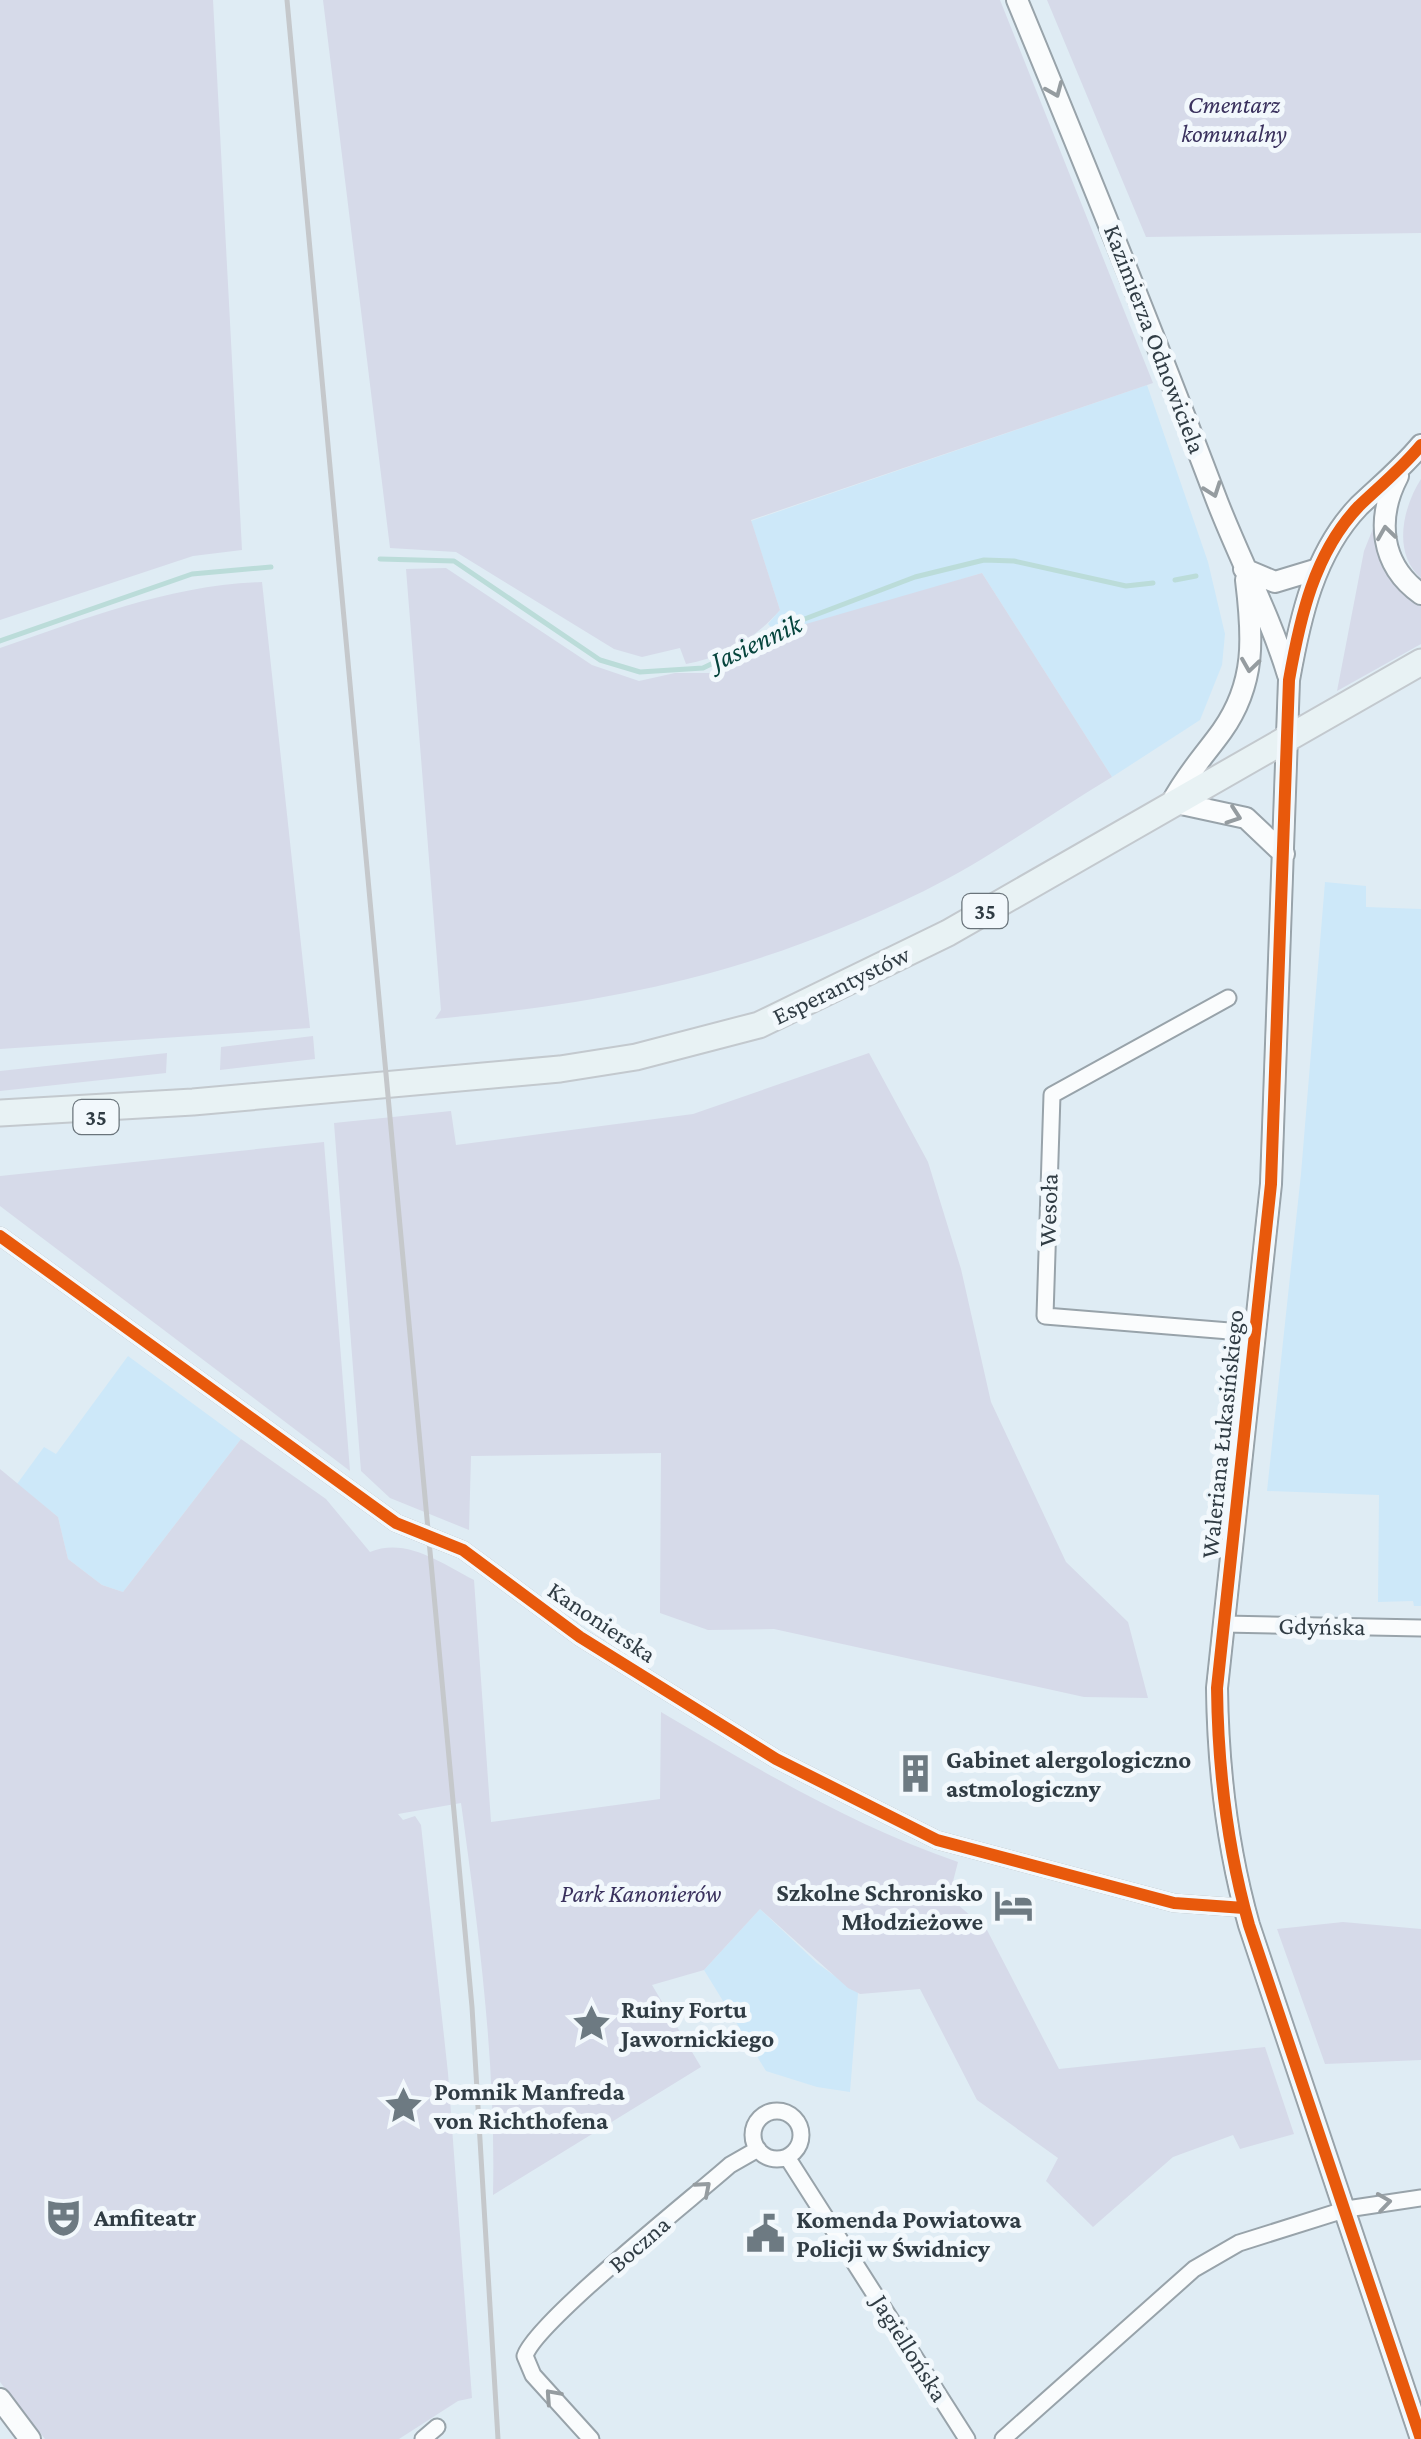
<svg xmlns="http://www.w3.org/2000/svg" width="1421" height="2439" viewBox="0 0 1421 2439" font-family="'Crimson Pro',serif">
  <rect width="100%" height="100%" fill="#dfecf4"/>
  <path fill="#cde8f9" d="M1147 385 1208 562 1225 634 1222 665 1200 720 1112 777 982 573 779 635 768 624 780 610 751 521Z
    M1325 882 1366 886V907L1421 909V1606H1414L1413 1601 1378 1602 1379 1495 1267 1491 1301 1174Z
    M128 1356 241 1439 123 1592 102 1585 68 1559 58 1517 17 1484 44 1447 56 1454Z
    M760 1909 817 1963 858 1993 850 2092 817 2087 766 2071 704 1970Z"/>
  <path fill="#d6dae9" d="M0 0H213L242 550 193 556 0 620Z
    M323 0H1000L1153 383 751 520 780 610C756 638 722 658 686 664L680 648 642 657 614 649 456 552 390 548Z
    M1047 0H1421V233L1146 237Z
    M1421 479V578C1392 553 1403 507 1421 479Z
    M1374 526C1378 558 1390 589 1421 604V644L1337 691 1364 551Z
    M446 568 592 665 639 681 675 673H712L792 628 982 573 1112 777C1050 814 989 859 924 891 756 973 619 1002 435 1019L441 1010 406 569Z
    M262 582 310 1028 0 1049V648C87 618 170 585 262 582Z
    M313 1036 315 1059 220 1070 221 1047Z
    M167 1053 166 1073 0 1091V1071Z
    M869 1053 928 1162 961 1269 991 1402 1066 1562 1128 1622 1148 1698 1084 1697 774 1629 708 1630 660 1613 661 1453 471 1456 469 1530 390 1498 361 1471 334 1123 451 1111 456 1145 693 1114Z
    M324 1142 350 1471 0 1206V1176Z
    M241 1439 326 1499 370 1552C406 1537 441 1563 474 1580L491 1822 660 1799 661 1712C758 1769 851 1825 958 1862L949 1897 987 1930 1059 2069 1265 2047 1294 2134 1240 2149 1233 2135 1173 2157 1093 2227 1046 2181 1058 2158 977 2100 920 1989 860 1994 848 1988 760 1909 704 1970 652 1985 701 2067 493 2195C496 2063 479 1934 461 1803L398 1814 403 1820 415 1816 421 1825 448 2073 472 2398 458 2401 399 2439H45L0 2382V1469L58 1517 68 1559 102 1585 123 1592Z
    M1343 1922 1421 1929V2060L1325 2064 1277 1929Z"/>
  <g fill="none" stroke-linecap="round" stroke-linejoin="round">
    <path stroke="#bbdcd9" stroke-width="5" d="M380 559 454 561 600 660 640 672 703 668 802 620 915 577 984 560 1014 561 1126 586 1153 583
      M1175 580 1196 576
      M0 641 192 574 271 567"/>
    <defs>
      <path id="minor" d="M1228 998 1052 1095 1045 1316 1254 1333
        M0 1236 396 1523 463 1550 580 1637 776 1759 937 1840 1174 1903 1244 1908
        M1224 1624 1421 1628
        M753 2135a24 24 0 1 1 48 0a24 24 0 1 1-48 0Z
        M787 2157 967 2439
        M423 2439 437 2427
        M591 2439 533 2375 525 2356C535 2323 694 2197 730 2165L758 2149
        M1003 2439 1194 2269 1239 2243 1347 2209 1421 2198"/>
      <path id="tertiary" d="M1017 0C1085 164 1151 327 1214 493 1237 555 1269 612 1288 675
        M1421 445C1402 468 1380 486 1359 506 1314 553 1300 618 1289 680L1271 1184 1217 1688C1218 1769 1227 1847 1249 1925L1421 2439
        M1398 476C1376 518 1380 565 1421 594
        M1244 569 1275 582 1318 569
        M1246 580C1253 637 1256 683 1222 731 1204 756 1186 775 1172 802L1246 818 1284 854
        M0 2399 30 2439"/>
      <path id="primary" d="M0 1113 193 1102 560 1069 636 1057 759 1025 948 933 1421 662"/>
    </defs>
    <use href="#minor" stroke="#98a3aa" stroke-width="19"/>
    <use href="#tertiary" stroke="#98a3aa" stroke-width="24"/>
    <use href="#primary" stroke="#c3c9ce" stroke-width="29"/>
    <use href="#minor" stroke="#fafcfd" stroke-width="15"/>
    <use href="#tertiary" stroke="#fafcfd" stroke-width="20"/>
    <use href="#primary" stroke="#e8f2f4" stroke-width="25"/>
    <path stroke="#c5c8cb" stroke-width="5" d="M287 0 472 2007 498 2439"/>
    <defs>
      <path id="cycleway" d="M1421 445C1402 468 1380 486 1359 506 1314 553 1300 618 1289 680L1271 1184 1217 1688C1218 1769 1227 1847 1249 1925L1421 2439
        M0 1236 396 1523 463 1550 580 1637 776 1759 937 1840 1174 1903 1244 1908"/>
    </defs>
    <use href="#cycleway" stroke="#f2f8fc" stroke-width="19"/>
    <use href="#cycleway" stroke="#e8590c" stroke-width="12"/>
  </g>
  <defs><path id="oneway-chevron" d="M-2-3.5L2.5 0L-2 3.5" fill="none" stroke-width="1.6" stroke-linecap="round" stroke-linejoin="round" transform="scale(2.5)"/></defs>
  <g stroke="#959ca0">
    <use href="#oneway-chevron" transform="translate(1055 90) rotate(67)"/>
    <use href="#oneway-chevron" transform="translate(1213 490) rotate(70)"/>
    <use href="#oneway-chevron" transform="translate(1386 533) rotate(-98)"/>
    <use href="#oneway-chevron" transform="translate(1250 665) rotate(98)"/>
    <use href="#oneway-chevron" transform="translate(1234 816) rotate(19)"/>
    <use href="#oneway-chevron" transform="translate(704 2188) rotate(-41)"/>
    <use href="#oneway-chevron" transform="translate(1384 2202) rotate(-8)"/>
    <use href="#oneway-chevron" transform="translate(552 2396) rotate(-132)"/>
  </g>
  <defs>
    <symbol id="building-bare" viewBox="-9 -9 18 18"><path d="M-4-6H4V6H1V3H-1V6H-4ZM-2.5-4.3h1.7v1.8h-1.7ZM.8-4.3h1.7v1.8H.8ZM-2.5-1h1.7V.8h-1.7ZM.8-1h1.7V.8H.8Z" fill="#6d7a82" stroke="#f2f8fc" stroke-width="2.5" paint-order="stroke"/></symbol>
    <symbol id="hotel-bare" viewBox="-9 -9 18 18"><path d="M-6-4.5h1.5V1H6V5H4.5V3h-9V5H-6ZM-4 0a1.8 1.8 0 1 1 3.6 0ZM.5 0V-2.5h3Q6-2.5 6 0Z" fill="#6d7a82" stroke="#f2f8fc" stroke-width="2.5" paint-order="stroke"/></symbol>
    <symbol id="sight-bare" viewBox="-9 -9 18 18"><path d="M0-6L1.8-2.2L6-1.7L2.9 1.2L3.7 5.4L0 3.3L-3.7 5.4L-2.9 1.2L-6-1.7L-1.8-2.2Z" fill="#6d7a82" stroke="#f2f8fc" stroke-width="2.5" paint-order="stroke"/></symbol>
    <symbol id="theatre-bare" viewBox="-9 -9 18 18"><path d="M-5-5.5Q0-4 5-5.5V0Q5 5 0 6Q-5 5-5 0ZM-3.3-2.5H-1v1.5H-3.3ZM1-2.5H3.3v1.5H1ZM-2.8 1Q0 5.5 2.8 1Z" fill="#6d7a82" stroke="#f2f8fc" stroke-width="2.5" paint-order="stroke"/></symbol>
    <symbol id="civic-bare" viewBox="-9 -9 18 18"><path d="M-.6-6.5H3V-4.5H.6V-3L4-1V1h2V6H-6V1h2V-1L-.6-3ZM-1.2 2.5V6h2.4V2.5Z" fill="#6d7a82" stroke="#f2f8fc" stroke-width="2.5" paint-order="stroke"/></symbol>
  </defs>
  <g fill-rule="evenodd">
    <use href="#building-bare" x="888" y="1746" width="55" height="55"/>
    <use href="#hotel-bare" x="986" y="1878" width="55" height="55"/>
    <use href="#sight-bare" x="564" y="1996" width="55" height="55"/>
    <use href="#sight-bare" x="376" y="2078" width="55" height="55"/>
    <use href="#theatre-bare" x="36" y="2190" width="55" height="55"/>
    <use href="#civic-bare" x="738" y="2206" width="55" height="55"/>
  </g>
  <g text-anchor="middle" dominant-baseline="central" stroke-width="10" stroke-linejoin="round" paint-order="stroke">
    <g fill="#f2f8fc" stroke="#6a747b" stroke-width="2.5">
      <rect x="962.5" y="894" width="45" height="34" rx="8"/>
      <rect x="73.5" y="1100" width="45" height="34" rx="8"/>
    </g>
    <g font-size="22" font-weight="bold" fill="#303c44">
      <text x="985" y="911">35</text>
      <text x="96" y="1117">35</text>
    </g>
    <g font-size="25" font-style="italic" fill="#3a315d" stroke="#f2f8fc">
      <text x="1234" y="104">Cmentarz<tspan x="1234" dy="29">komunalny</tspan></text>
      <text x="641" y="1893">Park Kanonierów</text>
    </g>
    <g font-size="25" fill="#303c44" stroke="#f2f8fc">
      <text transform="translate(1155 339) rotate(69)">Kazimierza Odnowiciela</text>
      <text transform="translate(841 985) rotate(-26)">Esperantystów</text>
      <text transform="translate(1048 1210) rotate(-88)">Wesoła</text>
      <text transform="translate(1222 1434) rotate(-84)">Waleriana Łukasińskiego</text>
      <text transform="translate(602 1622) rotate(34)">Kanonierska</text>
      <text transform="translate(1322 1626) rotate(1)">Gdyńska</text>
      <text transform="translate(639 2244) rotate(-41)">Boczna</text>
      <text transform="translate(910 2348) rotate(58)">Jagiellońska</text>
    </g>
    <g font-size="25" font-weight="bold" fill="#303c44" stroke="#f2f8fc" text-anchor="start">
      <text x="946" y="1759">Gabinet alergologiczno<tspan x="946" dy="29">astmologiczny</tspan></text>
      <text x="983" y="1892" text-anchor="end">Szkolne Schronisko<tspan x="983" dy="29">Młodzieżowe</tspan></text>
      <text x="621" y="2009">Ruiny Fortu<tspan x="621" dy="29">Jawornickiego</tspan></text>
      <text x="434" y="2091">Pomnik Manfreda<tspan x="434" dy="29">von Richthofena</tspan></text>
      <text x="94" y="2217">Amfiteatr</text>
      <text x="796" y="2219">Komenda Powiatowa<tspan x="796" dy="29">Policji w Świdnicy</tspan></text>
    </g>
    <g font-size="28" font-style="italic" fill="#05443c" stroke="#f2f8fc">
      <text transform="translate(756 642) rotate(-25)">Jasiennik</text>
    </g>
  </g>
</svg>
